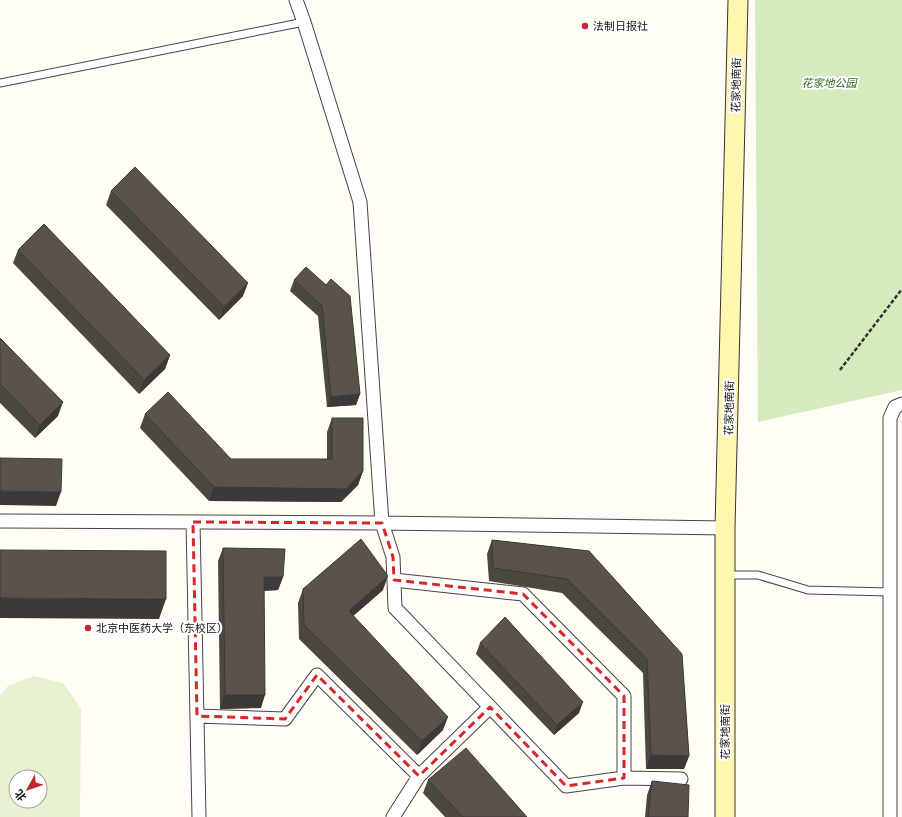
<svg xmlns="http://www.w3.org/2000/svg" width="902" height="817" viewBox="0 0 902 817" font-family="'IBM Plex Serif','Noto Sans SC',serif">
  <rect width="100%" height="100%" fill="#fffdf5"/>
  <path fill="#d5ebbd" d="M755 0H902V390L758 422Z"/>
  <path fill="#e6f2cf" fill-rule="evenodd" d="M34 676 63 683 81 708 80 817H0V696L8 686ZM16 777H40V801H16Z"/>
  <g fill="none" stroke-linecap="round" stroke-linejoin="round">
    <defs>
      <path id="lane" d="M0 83 304 22
        M725 575H758L808 590 890 592"/>
      <path id="street" d="M296 0 304 22 360 202 382 523 393 557 395 608 566 786 624 778 681 779
        M0 521 382 523 725 528
        M193 522 199 817
        M394 580 523 594 624 696V778
        M197 716 285 719 317 675 419 776
        M393 817 419 776 490 707
        M890 817V418L895 407 902 404"/>
      <path id="secondary" d="M725 817V528L738 0"/>
    </defs>
    <use href="#lane" stroke="#444" stroke-width="9"/>
    <use href="#street" stroke="#444" stroke-width="15"/>
    <use href="#secondary" stroke="#333" stroke-width="21"/>
    <path stroke="#333" stroke-width="2.5" stroke-dasharray="4 2" stroke-linecap="butt" d="M840 370 902 289"/>
    <use href="#lane" stroke="#fff" stroke-width="7"/>
    <use href="#street" stroke="#fff" stroke-width="13"/>
    <use href="#secondary" stroke="#fff6b0" stroke-width="19"/>
  </g>
  <path fill="#4d4742" d="M111 191 243 296 219 320 106 205Z
    M18 250 170 355 165 369 139 394 13 263Z
    M306 267 360 394 356 405 327 407 318 316 290 291 294 280Z
    M0 338 58 416 35 438 0 403Z
    M145 414 231 459H327V432L332 418 363 471 358 485 341 502 209 501 140 428Z
    M492 540 589 551 682 654 689 756 684 769H646L643 673 562 593 489 581 487 554Z
    M223 548 283 577 278 590 264 591 261 708 220 709 218 561Z
    M303 589 383 590 353 616 443 730 417 755 299 639 298 603Z
    M480 643 579 713 554 735 476 654Z
    M428 780 527 817H445L423 793Z
    M652 781 688 817H645L647 795Z"/>
  <path fill="#3f3936" d="M248 283 243 296 219 320 224 307Z
    M170 355 165 369 139 394 144 380Z
    M360 394 356 405 327 407 331 397Z
    M63 402 58 416 35 438 40 425Z
    M363 471 358 485 341 502 209 501 214 487Z
    M0 491 61 492 56 506 0 505Z
    M388 576 383 590 344 624 349 611Z
    M264 577H283L278 590 259 591Z
    M0 598 166 599 159 619 0 618Z
    M225 695H265L261 708 220 709Z
    M583 702 579 713 554 735 557 725Z
    M448 717 443 730 417 755 422 741Z
    M651 755 689 756 684 769H646Z"/>
  <path fill="#5a524d" stroke="#3f3936" d="M135 167 248 283 224 307 111 191Z
    M44 224 170 355 144 380 18 250Z
    M306 267 326 285 331 279 350 296 360 394 331 397 322 306 294 280Z
    M0 338 63 402 40 425 0 384Z
    M168 392 231 459H332V418H363V471L346 489 214 487 145 414Z
    M0 458 62 459 61 492 0 491Z
    M361 539 388 576 349 611 448 717 422 741 304 625 303 589Z
    M492 540 589 551 682 654 689 756 651 755 647 659 567 579 493 568Z
    M223 548 285 549 283 577H264L265 695H225Z
    M0 550 166 551V599L0 598Z
    M505 617 583 702 557 725 480 643Z
    M466 748 527 817H463L428 780Z
    M652 781 689 785 688 817H648Z"/>
  <path fill="none" stroke="#d62828" stroke-width="3" stroke-dasharray="8 5" stroke-linejoin="round" d="M193 522 382 523 393 557 394 580 523 594 624 696V778L566 786 490 707 419 776 317 675 285 719 197 716Z"/>
  <g fill="#c4262e" stroke="#fff" stroke-width="1.5">
    <circle cx="585" cy="26" r="4"/>
    <circle cx="88" cy="628" r="4"/>
  </g>
  <g text-anchor="middle" dominant-baseline="central" stroke-width="4" stroke-linejoin="round" paint-order="stroke">
    <g font-size="11" fill="#111" stroke="#fff" text-anchor="start">
      <text x="593" y="26">法制日报社</text>
      <text x="96" y="628">北京中医药大学（东校区）</text>
    </g>
    <g font-size="11" font-style="italic" fill="#2f6b1f" stroke="#fff">
      <text x="829" y="83">花家地公园</text>
    </g>
    <g font-size="11" fill="#111" stroke="#fff">
      <text transform="translate(736 85) rotate(-89)">花家地南街</text>
      <text transform="translate(729 408) rotate(-89)">花家地南街</text>
      <text transform="translate(725 732) rotate(-90)">花家地南街</text>
    </g>
  </g>
  <g transform="translate(28 789) rotate(230)"><circle r="19" fill="#ffffff" stroke="#a0a0a0"/>
  <path d="M0-3L7 15L0 10L-7 15Z" fill="#c4262e"/>
  <text y="-6" font-size="11" font-weight="bold" text-anchor="middle" fill="#111111">北</text>
  </g>
</svg>
